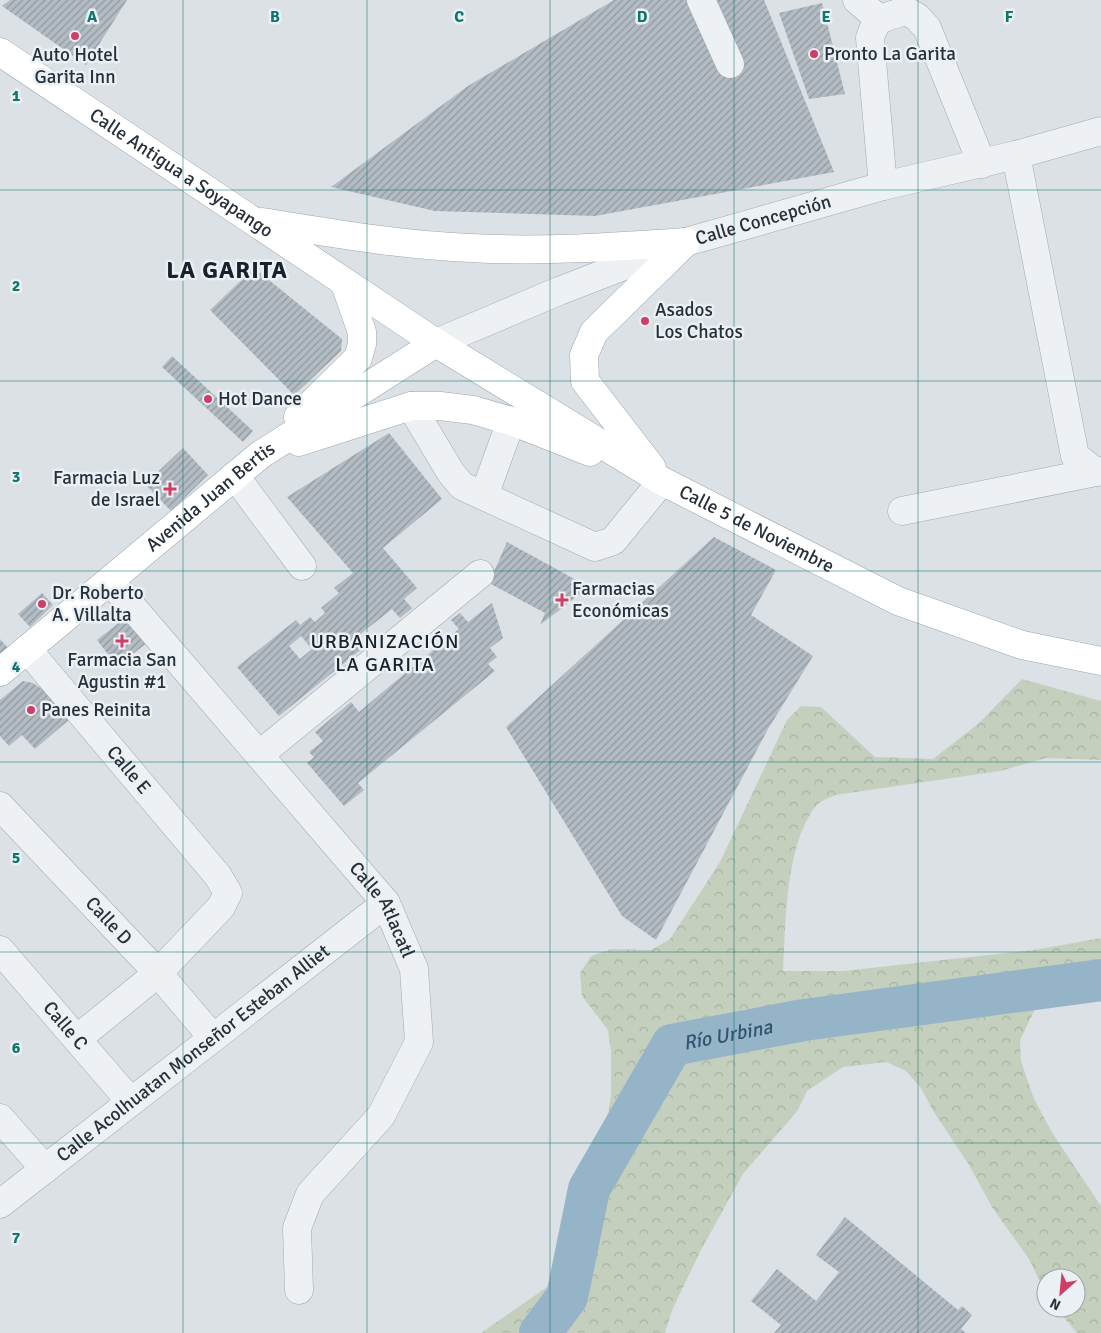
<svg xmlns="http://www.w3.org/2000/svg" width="1101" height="1333" viewBox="0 0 1101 1333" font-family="Signika,sans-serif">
  <defs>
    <pattern id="forest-crowns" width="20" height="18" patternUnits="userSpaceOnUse" patternTransform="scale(1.25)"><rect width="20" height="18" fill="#c4d0bd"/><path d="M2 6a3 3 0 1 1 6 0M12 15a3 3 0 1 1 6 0" fill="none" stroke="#a8b3a3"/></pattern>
    <pattern id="building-hatch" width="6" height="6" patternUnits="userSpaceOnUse" patternTransform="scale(1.25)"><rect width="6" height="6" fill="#b3bbc3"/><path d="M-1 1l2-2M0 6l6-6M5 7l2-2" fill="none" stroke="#9199a0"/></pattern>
  </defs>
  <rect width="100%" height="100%" fill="#dce1e6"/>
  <path fill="url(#forest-crowns)" d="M1022 679 1101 701V760L1046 758 1000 771 835 795C829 798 819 801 815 807 785 847 786 922 783 971H843L1034 950 1101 938V991L1059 997 1038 1003 1020 1040 1021 1061 1034 1099 1053 1134 1101 1206V1333H1077L1056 1308H1076V1278H1046V1294L1029 1259 992 1207 969 1165 932 1109 921 1088 906 1071 886 1062 843 1067 807 1091 798 1110 743 1174 701 1250 673 1308 665 1333H481L560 1278 590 1154 608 1116 611 1094V1052L608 1030 582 996 580 973 591 956 612 949 651 950 670 939 720 862 787 720 801 706 821 707 875 757 933 759 978 724Z"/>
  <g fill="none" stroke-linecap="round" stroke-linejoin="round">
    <path stroke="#96b4c7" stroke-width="42" id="s1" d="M540 1333 567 1297 589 1189 672 1045 804 1020 1101 980"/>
  </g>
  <path fill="url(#building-hatch)" fill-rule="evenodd" d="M10 0H127L86 65 2 6Z
    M614 0H764L834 172 595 216 435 211 331 187 468 86Z
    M822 3 845 94 809 99 779 13Z
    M254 268 342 339 341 351 294 395 210 310Z
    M172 356 253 431 243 442 162 367Z
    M389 433 442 499 383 548 417 588 404 599 412 608 400 618 392 609 368 628 356 638 364 647 279 716 237 667 296 620 300 625 310 617 315 622 325 613 321 608 339 593 334 588 353 573 287 497ZM301 636 312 649 300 659 289 646Z
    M183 448 208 475 171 511 145 484Z
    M714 537 776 570 751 615 813 656 768 729 656 940 622 916 506 727Z
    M507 542 589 587 540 625 545 613 489 583Z
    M42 593 53 605 30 627 18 614Z
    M492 603 503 638 490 648 497 657 488 664 495 671 358 783 364 790 344 806 307 763 314 757 309 752 323 741 315 732 351 702 359 712 379 695 459 629 451 620 460 613 468 622Z
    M126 617 147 643 117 666 97 640Z
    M0 639 8 648 0 656Z
    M23 681 33 683 42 689 70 719 35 749 22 735 9 746 0 736V700Z
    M845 1217 958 1310 962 1306 972 1315 961 1329 966 1333H774L781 1325 751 1301 777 1269 816 1301 839 1272 816 1255Z"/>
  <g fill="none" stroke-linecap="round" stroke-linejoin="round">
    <defs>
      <g id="minor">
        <path d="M701 0 730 64"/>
        <path d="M857 0 879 19"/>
        <path d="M1016 155 1075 456 1096 472"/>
        <path d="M883 186 870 38C876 16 886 17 906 11L917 17 927 28 982 164"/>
        <path id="s2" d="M436 343 559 291 686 242 883 186 1016 155 1101 131"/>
        <path d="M411 406 451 473 462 486 595 547 613 541 662 481"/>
        <path d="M235 476 302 566"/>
        <path d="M484 496 511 421"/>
        <path d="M902 511 1101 471"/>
        <path id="s3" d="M110 581 386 903 414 969 419 1042 381 1116 310 1194 297 1228 299 1290"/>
        <path id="s4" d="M27 649 218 876 228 893 221 907 158 973 77 1039"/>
        <path d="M259 755 480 574"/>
        <path id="s5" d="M0 806 158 973 213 1038"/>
        <path id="s6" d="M0 950 131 1102"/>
        <path d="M0 1118 45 1169"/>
        <path id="s7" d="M0 1204 386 903"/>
      </g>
      <g id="major">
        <path id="s8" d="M0 52 436 343 662 481 898 601 1022 645 1101 661"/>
        <path d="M262 222C331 233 400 245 470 248 542 252 614 247 686 242"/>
        <path d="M298 417 358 358 362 344V332L345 284"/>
        <path d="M299 442 411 406H440L473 410 511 421 590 452"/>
        <path d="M652 468 585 381 584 355 594 332 686 242"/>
        <path id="s9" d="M0 672 260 455 436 343"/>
      </g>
    </defs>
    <use href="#minor" stroke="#a2a9b0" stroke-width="29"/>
    <use href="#major" stroke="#9ba7b2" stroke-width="29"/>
    <use href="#minor" stroke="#eef1f4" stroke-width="28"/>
    <use href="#major" stroke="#fff" stroke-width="28"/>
  </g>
  <path fill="none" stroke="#0f766e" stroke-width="1" stroke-opacity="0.55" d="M183 0V1333M367 0V1333M550 0V1333M734 0V1333M918 0V1333M0 190H1101M0 381H1101M0 571H1101M0 762H1101M0 952H1101M0 1143H1101"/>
  <g fill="#ce3e67" stroke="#ebf0f4" stroke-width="2">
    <circle cx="75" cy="36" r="5"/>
    <circle cx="814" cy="54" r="5"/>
    <circle cx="645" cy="321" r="5"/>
    <circle cx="208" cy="399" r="5"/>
    <path d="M167.5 481.5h5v5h5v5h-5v5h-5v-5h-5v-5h5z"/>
    <path d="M559.5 592.5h5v5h5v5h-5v5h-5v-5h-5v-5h5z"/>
    <circle cx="42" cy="604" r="5"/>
    <path d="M119.5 633.5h5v5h5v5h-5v5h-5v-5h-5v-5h5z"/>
    <circle cx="31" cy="710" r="5"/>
  </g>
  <g text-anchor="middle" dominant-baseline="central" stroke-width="5" stroke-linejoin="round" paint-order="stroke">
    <g font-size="19" fill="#26313c" stroke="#ebf0f4" text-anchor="start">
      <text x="824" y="54">Pronto La Garita</text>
      <text x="75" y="55" text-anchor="middle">Auto Hotel<tspan x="75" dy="22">Garita Inn</tspan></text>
      <text x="655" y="310">Asados<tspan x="655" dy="22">Los Chatos</tspan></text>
      <text x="218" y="399">Hot Dance</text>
      <text x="160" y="478" text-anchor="end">Farmacia Luz<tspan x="160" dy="22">de Israel</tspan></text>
      <text x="572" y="589">Farmacias<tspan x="572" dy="22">Económicas</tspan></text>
      <text x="52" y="593">Dr. Roberto<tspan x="52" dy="22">A. Villalta</tspan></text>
      <text x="122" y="660" text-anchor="middle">Farmacia San<tspan x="122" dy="22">Agustin #1</tspan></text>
      <text x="41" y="710">Panes Reinita</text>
    </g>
    <g font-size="19" fill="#26313c" stroke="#ebf0f4">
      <text stroke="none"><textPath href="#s8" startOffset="218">Calle Antigua a Soyapango</textPath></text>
      <text stroke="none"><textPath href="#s2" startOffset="350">Calle Concepción</textPath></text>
      <text stroke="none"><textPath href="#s9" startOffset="274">Avenida Juan Bertis</textPath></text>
      <text stroke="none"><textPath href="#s8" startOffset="895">Calle 5 de Noviembre</textPath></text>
      <text stroke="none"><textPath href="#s4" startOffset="158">Calle E</textPath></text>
      <text stroke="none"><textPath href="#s3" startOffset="428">Calle Atlacatl</textPath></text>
      <text stroke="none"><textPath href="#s5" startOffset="158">Calle D</textPath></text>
      <text stroke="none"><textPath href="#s6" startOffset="100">Calle C</textPath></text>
      <text stroke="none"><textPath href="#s7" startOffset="245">Calle Acolhuatan Monseñor Esteban Alliet</textPath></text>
    </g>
    <g font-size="20" letter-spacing="1" fill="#18222d" stroke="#ebf0f4">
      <text x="385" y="641">URBANIZACIÓN<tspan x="385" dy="23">LA GARITA</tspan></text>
    </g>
    <g font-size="20" font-style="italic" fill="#305570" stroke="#ebf0f4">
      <text stroke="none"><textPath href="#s1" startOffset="378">Río Urbina</textPath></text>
    </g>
    <g font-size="24" font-weight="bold" letter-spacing="1" fill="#18222d" stroke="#ebf0f4">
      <text x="227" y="270">LA GARITA</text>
    </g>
  </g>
  <g font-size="16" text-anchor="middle" font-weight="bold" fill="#0f766e" stroke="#ebf0f4" stroke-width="5" stroke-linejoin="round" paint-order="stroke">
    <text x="92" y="22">A</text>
    <text x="275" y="22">B</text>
    <text x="459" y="22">C</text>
    <text x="642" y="22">D</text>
    <text x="826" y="22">E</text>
    <text x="1009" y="22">F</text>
    <text x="16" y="101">1</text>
    <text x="16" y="291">2</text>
    <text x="16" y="482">3</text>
    <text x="16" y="672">4</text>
    <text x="16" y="863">5</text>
    <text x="16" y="1053">6</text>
    <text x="16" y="1243">7</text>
  </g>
  <g transform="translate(1061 1293) rotate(207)"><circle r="24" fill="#ebf0f4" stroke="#9ca4aa"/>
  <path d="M0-4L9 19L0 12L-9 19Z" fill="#ce3e67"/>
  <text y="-8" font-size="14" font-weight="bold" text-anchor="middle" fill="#26313c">N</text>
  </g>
</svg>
